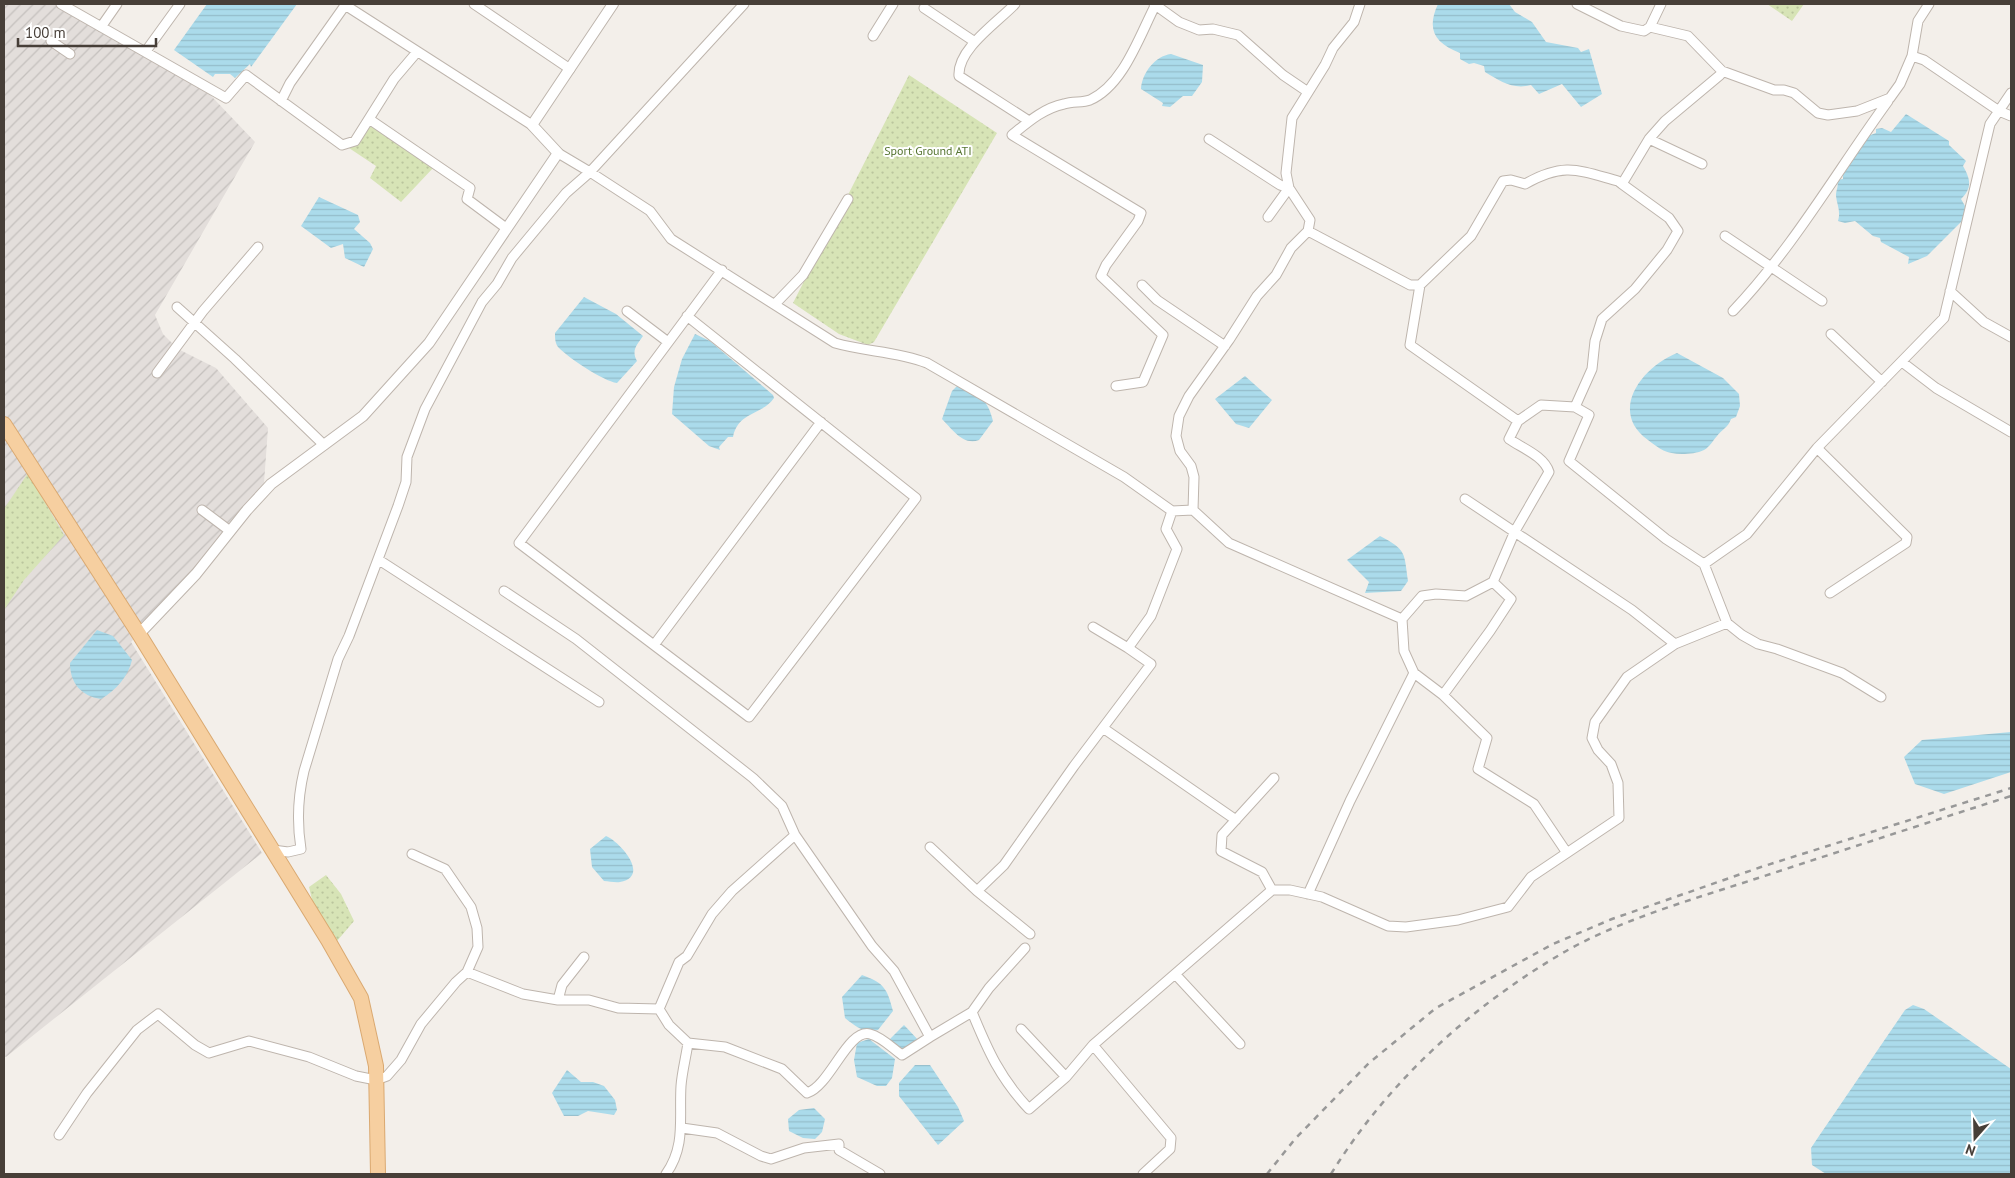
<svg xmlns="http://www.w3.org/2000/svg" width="2015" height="1178" viewBox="0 0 2015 1178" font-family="'PT Sans',sans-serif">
  <defs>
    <pattern id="industrial-furrows" width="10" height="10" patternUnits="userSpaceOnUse" patternTransform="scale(1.25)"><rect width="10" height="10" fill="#e3dedb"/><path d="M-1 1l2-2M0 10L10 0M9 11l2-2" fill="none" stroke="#c4c0bd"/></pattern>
    <pattern id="park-dots" width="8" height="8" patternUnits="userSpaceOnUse" patternTransform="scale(1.25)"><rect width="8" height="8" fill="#d7e4b6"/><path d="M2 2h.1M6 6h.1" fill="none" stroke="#bac59d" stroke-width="1.8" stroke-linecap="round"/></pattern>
    <pattern id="water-rules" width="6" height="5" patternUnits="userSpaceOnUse" patternTransform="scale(1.25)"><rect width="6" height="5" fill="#abdbeb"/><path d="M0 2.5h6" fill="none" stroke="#94bdca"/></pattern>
  </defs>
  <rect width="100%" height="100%" fill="#f3efea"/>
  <path fill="url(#industrial-furrows)" d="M4 4H68L197 81 255 142 155 315 163 334 178 349 216 368 268 428 264 483 219 546 131 642 262 853 6 1057 4 1056Z"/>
  <path fill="url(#park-dots)" d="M1767 4H1804L1792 21Z
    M909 75 997 133 874 342 868 345 839 334 793 303Z
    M368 121 434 167 401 202 370 178 376 166 349 148Z
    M28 473 64 535 24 580 4 610V509Z
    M326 875 341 894 354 921 337 941 315 912 309 887Z"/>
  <path fill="url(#water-rules)" d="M207 4H297L251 67 250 64 235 78 230 74H215L213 77 174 50Z
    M1438 4H1509L1515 12 1532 22 1546 42 1578 48 1581 52 1589 49 1602 94 1581 107 1562 84 1539 94 1531 85C1513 90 1500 81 1485 72L1484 66 1474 63 1469 64 1460 59V53C1435 43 1426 30 1438 4Z
    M1171 54 1203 65 1202 82 1192 96H1183L1170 107 1162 106 1163 103 1141 89C1142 73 1155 56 1171 54Z
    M1906 114 1949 141V145L1966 161 1963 166C1971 180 1972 188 1961 199L1965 206 1964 219 1927 256 1908 264 1909 257 1881 242 1880 238 1873 236 1855 221 1845 223 1838 221C1841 211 1837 205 1836 196 1836 189 1839 187 1837 180L1843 179V170L1868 136 1876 133V129L1882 128 1891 132Z
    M319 197 358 215 360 222 354 229 370 243 373 249 364 267 345 258 343 244 331 248 301 226Z
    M584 297 616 314 643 336C637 345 631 350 637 361L617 383C603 381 569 358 559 348 555 344 555 338 555 333Z
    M695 334 710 341 773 395 774 398C763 415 738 411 733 437H728L719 447 720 450 709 446 672 414 674 387 682 359Z
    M1677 353 1723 378 1739 394 1740 406 1736 417 1731 419C1728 428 1722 429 1717 436 1713 440 1710 447 1704 450 1698 453 1689 454 1682 454 1666 454 1660 449 1648 440 1608 411 1642 367 1677 353Z
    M1245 376 1272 400 1249 428 1236 424 1215 399Z
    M957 386C978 396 987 396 993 421L979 440C963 446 952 429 942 419L952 391Z
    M1380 536C1407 550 1404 553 1408 581L1401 591 1365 593 1369 582 1347 560Z
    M97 630 113 636 132 660C128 677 116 690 101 699 81 696 70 683 70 663Z
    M2011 732V772L1944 794 1915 784 1904 757 1922 740Z
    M606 836C622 843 650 877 620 882 615 883 609 881 604 881L592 867 590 849Z
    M862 975C884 983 887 988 893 1011L878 1030C864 1033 856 1027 845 1018L842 997Z
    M1913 1005 1924 1009 2011 1069V1174H1826L1812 1165 1811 1148 1819 1136 1905 1010Z
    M904 1025 921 1043 903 1059 884 1045Z
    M869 1039 895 1059 892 1078 886 1086H877L857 1077 854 1060 857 1043Z
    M915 1065H930L958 1107 964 1121 938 1145 899 1096V1083Z
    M567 1070 581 1082H593L604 1086 615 1100 617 1110 614 1115 588 1111 578 1116H564L552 1093Z
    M814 1108 825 1119 822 1132 815 1139 803 1138 789 1131 788 1119 799 1110Z"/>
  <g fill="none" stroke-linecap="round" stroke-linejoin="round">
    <defs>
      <path id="minor" d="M61 4 226 98 246 75 342 145 355 141 394 79 417 52
        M474 4 570 69
        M1015 4C998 22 957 49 959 76L1029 121
        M1154 4 1179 22 1199 30 1213 29 1238 35 1283 75 1308 92
        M1360 4 1354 22 1333 48 1325 65 1292 118 1286 173 1289 188 1310 220 1308 231 1291 248 1276 275 1257 296 1229 340 1189 396 1179 416 1176 436 1180 451 1191 466 1194 477 1193 510 1229 543 1402 619
        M1577 4 1621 26 1644 31 1650 27 1661 4
        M345 5 532 125
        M924 8 975 42
        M101 27 117 4
        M1650 27 1688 36 1722 71
        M873 36 893 4
        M51 41 70 54
        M146 51 180 4
        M1912 56 1924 60 1999 111 2011 116
        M281 101 290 83 346 4
        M369 119 470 188 467 199 506 228
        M1209 139 1280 185 1289 188 1268 217
        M1649 139 1702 164
        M558 153 590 172 744 4
        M1308 231 1410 285H1420L1471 236 1503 181 1511 180 1525 184C1564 162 1578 170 1618 181L1622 184 1649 139 1665 121 1720 75 1722 71 1774 90H1784L1794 93 1818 113 1828 115 1857 111 1890 98 1900 84 1912 56 1918 21 1929 4
        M1725 236 1822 301
        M1142 285 1157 300 1225 346
        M1420 285 1410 345 1518 421 1509 439C1522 448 1544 456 1549 472L1515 531 1493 582 1466 596 1436 594 1422 596 1402 619 1404 651 1414 673 1443 695 1487 738 1478 769 1534 804 1567 853
        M1950 291 1984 322 2011 337
        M775 304 803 275 848 199
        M177 307 235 359 324 445
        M627 311 668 342
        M1733 311C1793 248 1837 171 1888 101
        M687 316 916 498 749 717 519 543 722 270
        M1831 334 1882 382
        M1902 362 1936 388 2011 432
        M157 373 203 311 258 247
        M1116 386 1143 382 1163 335 1101 276 1106 265 1138 221 1141 213 1012 135C1028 122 1044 108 1064 104 1073 101 1082 103 1090 100 1124 85 1140 34 1156 4
        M1575 407 1589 415 1569 461 1666 539 1704 564 1727 623 1742 635 1758 644 1777 649 1842 673 1881 697
        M1518 421 1541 405 1575 407 1592 369 1595 341 1602 319 1635 289 1667 250 1678 231 1669 218 1622 184
        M1817 448 1907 537 1906 543 1830 593
        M1465 499 1632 610 1675 644
        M202 510 230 531
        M379 560 599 702
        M1704 564 1747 534 1817 448 1944 318 1990 124 2011 93
        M504 591 576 639 753 778 782 806 795 835 872 946 894 971 930 1037 972 1012C988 1051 1000 1078 1029 1109L1066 1077 1093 1045 1272 890H1290L1322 897 1388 926 1406 927 1458 920 1508 907 1531 877 1619 818 1618 783 1611 764 1598 750 1592 738 1595 722 1627 677 1675 644 1727 623
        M1093 627 1128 648
        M654 645 821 422
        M1443 695 1490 631 1511 599 1493 582
        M1103 728 1236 820
        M930 847 977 891 1030 934
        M273 850 288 852 301 849C297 824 298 796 304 771L338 659 349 636 398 506 406 482 407 457 425 409 482 302 497 284 512 258 566 193 590 172 650 211 671 239 835 343C866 352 896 351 927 363L1124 477 1172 511
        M1272 890 1262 872 1221 851 1222 835 1274 778
        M977 891 1004 865 1074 766 1151 664 1128 648 1151 616 1177 549 1166 529 1172 511 1193 510
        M1308 894 1350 801 1414 673
        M467 972 523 994 558 1000H589L618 1008 659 1009
        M1176 975 1240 1044
        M558 1000 562 985 584 957
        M659 1009 669 1025 688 1043 725 1047 782 1069 807 1093C830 1086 848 1028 870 1034 882 1037 892 1048 902 1055L930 1037
        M659 1009 679 962 687 956 712 914 732 891 795 835
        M972 1012 989 988 1025 948
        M1021 1029 1066 1077
        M1093 1045 1171 1138 1170 1149 1143 1174
        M682 1128 717 1133 761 1156 771 1159 804 1148 839 1144V1150L880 1174
        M59 1135 87 1093 137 1030 158 1014 195 1045 209 1053 249 1041 309 1057 356 1076 376 1080 387 1076 401 1060 421 1024 456 982 467 972 478 947 477 928 471 907 445 869 412 854
        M666 1174C686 1146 679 1118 681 1086 682 1072 686 1057 688 1043"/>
      <path id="tertiary" d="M139 634 196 574 247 510 271 484 363 416 429 343 558 153 532 125 613 4"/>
      <path id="primary" d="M4 424 139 634 328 940 361 998 376 1066 378 1174"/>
    </defs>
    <use href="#minor" stroke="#beb5ad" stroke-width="11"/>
    <use href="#tertiary" stroke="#beb5ad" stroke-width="12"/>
    <use href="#primary" stroke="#daa971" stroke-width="16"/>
    <use href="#minor" stroke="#fff" stroke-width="9"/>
    <use href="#tertiary" stroke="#fff" stroke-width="10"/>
    <use href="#primary" stroke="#f6cfa0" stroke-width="14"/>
    <path stroke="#989898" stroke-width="2.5" stroke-dasharray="6 6" stroke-linecap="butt" d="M1267 1174 1295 1139 1369 1063 1436 1008 1553 944 1612 919 1761 867 2011 788
      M1331 1174C1387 1083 1469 1008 1561 954 1616 921 1694 899 1755 879 1841 851 1926 823 2011 796"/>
  </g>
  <g text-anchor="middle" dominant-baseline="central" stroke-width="4" stroke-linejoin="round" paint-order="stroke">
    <g font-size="12" fill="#557430" stroke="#fff">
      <text x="928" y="150">Sport Ground ATI</text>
    </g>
  </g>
  <rect width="2015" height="1178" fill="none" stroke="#473f38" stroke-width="10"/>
  <g transform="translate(1975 1138) rotate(200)" stroke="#ffffff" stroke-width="4" paint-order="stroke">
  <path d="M0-4L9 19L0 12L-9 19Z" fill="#473f38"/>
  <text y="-8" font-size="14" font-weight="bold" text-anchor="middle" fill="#473f38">N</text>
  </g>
  <path d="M18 38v8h138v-8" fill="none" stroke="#473f38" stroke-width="2.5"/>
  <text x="25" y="38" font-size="15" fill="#473f38" stroke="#ffffff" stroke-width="4" paint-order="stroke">100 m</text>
</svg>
